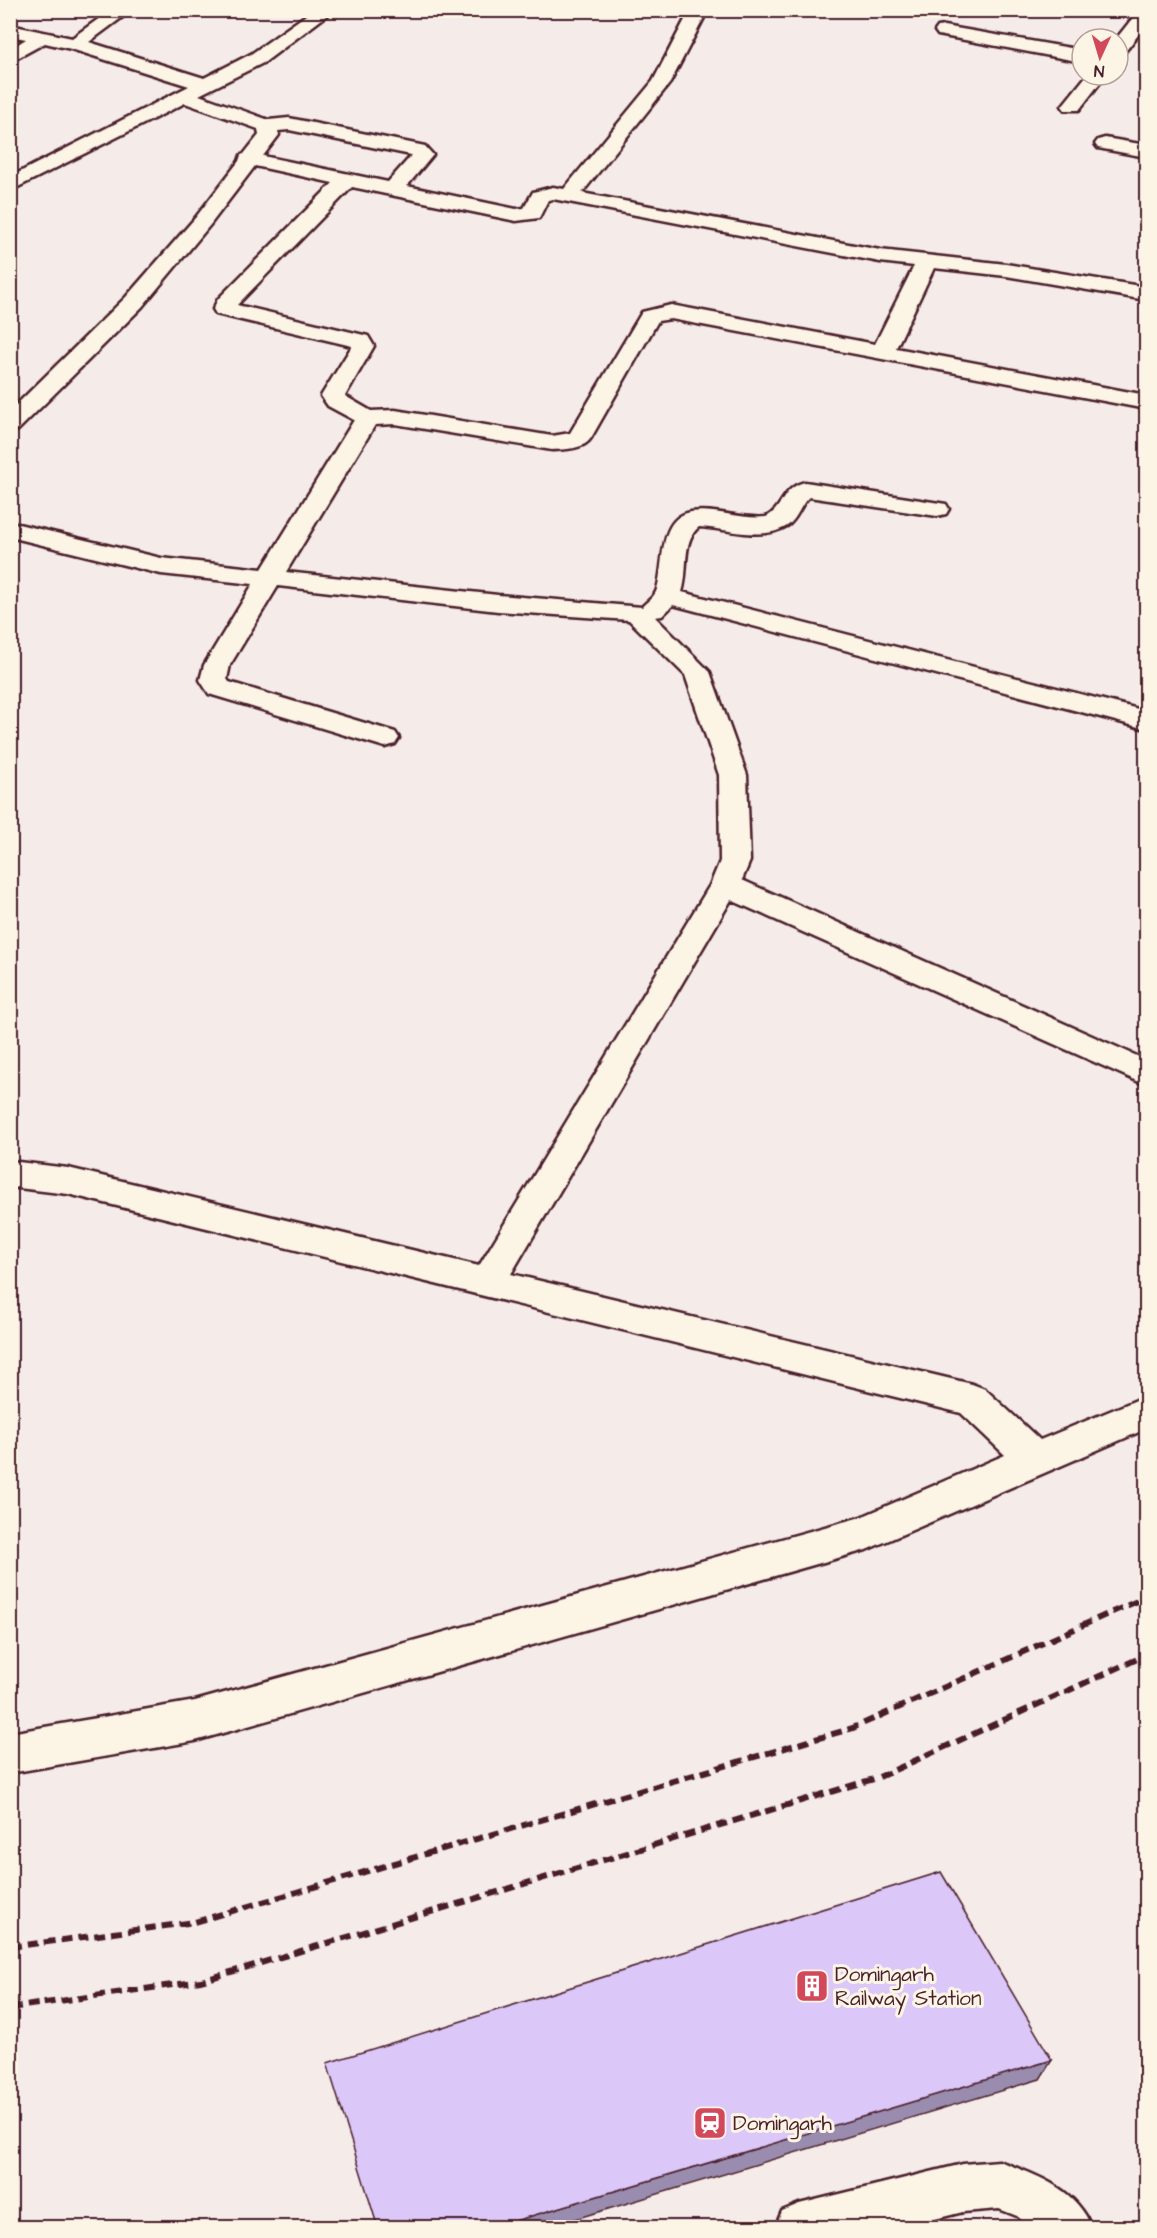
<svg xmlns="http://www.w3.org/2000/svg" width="1157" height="2238" viewBox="0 0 1157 2238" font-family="'Architects Daughter',sans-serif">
  <rect width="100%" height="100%" fill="#f5ece9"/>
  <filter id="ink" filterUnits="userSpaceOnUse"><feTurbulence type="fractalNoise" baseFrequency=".0167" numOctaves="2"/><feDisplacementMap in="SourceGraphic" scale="12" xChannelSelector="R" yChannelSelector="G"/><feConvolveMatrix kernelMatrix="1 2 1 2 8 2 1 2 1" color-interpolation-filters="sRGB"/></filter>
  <g filter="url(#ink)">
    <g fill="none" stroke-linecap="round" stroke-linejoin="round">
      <defs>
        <path id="minor" d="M111 10H132L89 42 204 78 251 54 313 10H334L265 62 199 95 269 120 289 118 425 146 433 155 407 186 516 209 524 208 533 192 553 187 564 189 653 81 690 10H708L670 83 582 193 880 250 1006 264 1146 287V300L1006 276 934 268 896 348 1146 395V409L671 319 658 321 591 438C583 450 565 449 552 450L395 424 375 425 286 572 498 595 642 607C647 601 655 597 657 589 665 566 657 518 691 512 715 508 741 520 766 517 784 508 781 488 805 482L946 504 949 509 946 514 937 516 809 497C800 505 797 520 787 526 762 542 725 528 699 527 681 541 689 572 682 592L1146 711V729L673 605 662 616 655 617 710 672 747 775 750 861 742 880 1146 1060V1085L731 900 511 1274 972 1384 985 1389 1040 1440 1146 1396V1429L866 1550 195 1741 10 1773V1733L195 1701 861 1517 1005 1455 961 1413 68 1194 10 1187V1161L68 1168 479 1266 710 885 720 861 719 775 685 675 629 620 498 611 278 586 230 665 227 679 229 682 395 732 399 738 395 744 385 747 209 694 200 680 204 665 253 584 161 574 10 537V522L161 558 262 569 354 420 328 406 321 396 352 346 216 314 213 309 218 299 333 183 255 166 210 225 142 307 18 430 10 432V411L126 297 196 217 239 161 241 155 244 154 259 135 258 129 185 103 10 191V177L189 86 71 49 45 43 10 62V49L26 39 10 36V25L72 38ZM289 130 411 155H412L388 182 263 156 279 135 278 131ZM352 187 516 221 539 218 548 200 553 199 880 262 914 266 875 344 671 305 642 312 570 433 552 436 395 410 371 411 345 396 374 346 368 336 237 305Z
          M1139 10H1146V25L1124 53 1118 55 1116 39Z
          M944 26 1082 50V62L938 35 935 31 938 27Z
          M1087 75H1106L1079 110H1065L1062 106Z
          M1105 138 1146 145V157L1098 148 1095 144 1098 140Z
          M999 2161C1036 2175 1076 2188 1092 2228H1031L1017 2216 999 2209 963 2212 899 2228H775L782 2211 799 2204 963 2164Z"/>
      </defs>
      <use href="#minor" stroke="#4a1f2b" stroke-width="5"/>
      <use href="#minor" fill="#fcf5e5" fill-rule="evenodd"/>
      <path stroke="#4a1f2b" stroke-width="6" stroke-dasharray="11 6" stroke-linecap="butt" d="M10 1947 195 1922 853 1728 1146 1597
        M10 2008 201 1981 877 1778 1146 1655"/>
    </g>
    <path fill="#998cae" stroke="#4a1f2b" stroke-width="1.5" d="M1052 2060 1040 2079 545 2228H491Z"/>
    <path fill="#dbc8f9" stroke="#4a1f2b" stroke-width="1.5" d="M941 1872 1052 2060 491 2228H378L327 2063Z"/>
  </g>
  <defs>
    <symbol id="building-square" viewBox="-11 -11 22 22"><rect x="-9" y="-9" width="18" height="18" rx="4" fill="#d1495b" stroke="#fcf5e5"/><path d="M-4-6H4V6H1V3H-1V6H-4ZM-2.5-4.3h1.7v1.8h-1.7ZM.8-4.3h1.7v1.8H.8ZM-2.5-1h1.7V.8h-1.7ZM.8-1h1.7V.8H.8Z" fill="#fff"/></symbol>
    <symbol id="station-square" viewBox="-11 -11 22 22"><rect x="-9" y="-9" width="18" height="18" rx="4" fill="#d1495b" stroke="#fcf5e5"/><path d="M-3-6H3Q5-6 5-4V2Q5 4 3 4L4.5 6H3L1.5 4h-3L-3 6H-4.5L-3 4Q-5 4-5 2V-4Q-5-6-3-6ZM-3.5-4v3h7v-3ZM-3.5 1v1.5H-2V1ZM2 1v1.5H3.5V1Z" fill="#fff"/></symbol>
  </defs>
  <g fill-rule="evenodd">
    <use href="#building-square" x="793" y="1967" width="38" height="38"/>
    <use href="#station-square" x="691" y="2104" width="38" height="38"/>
  </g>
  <g text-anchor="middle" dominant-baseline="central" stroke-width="6" stroke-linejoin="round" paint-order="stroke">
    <g font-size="21" fill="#4a1f2b" stroke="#fcf5e5" text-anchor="start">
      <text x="835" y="1974">Domingarh<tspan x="835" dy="24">Railway Station</tspan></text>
      <text x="733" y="2123">Domingarh</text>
    </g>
  </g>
  <rect width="1157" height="2238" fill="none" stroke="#fcf5e5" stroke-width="36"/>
  <rect x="18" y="18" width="1121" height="2202" fill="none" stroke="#4a1f2b" stroke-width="2" filter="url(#ink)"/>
  <g transform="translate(1100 57) rotate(184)"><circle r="28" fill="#fcf5e5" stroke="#b59f9b" stroke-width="1.5"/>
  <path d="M0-4.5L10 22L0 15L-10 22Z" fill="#d1495b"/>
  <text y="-9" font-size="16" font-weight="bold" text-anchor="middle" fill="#4a1f2b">N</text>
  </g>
</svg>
